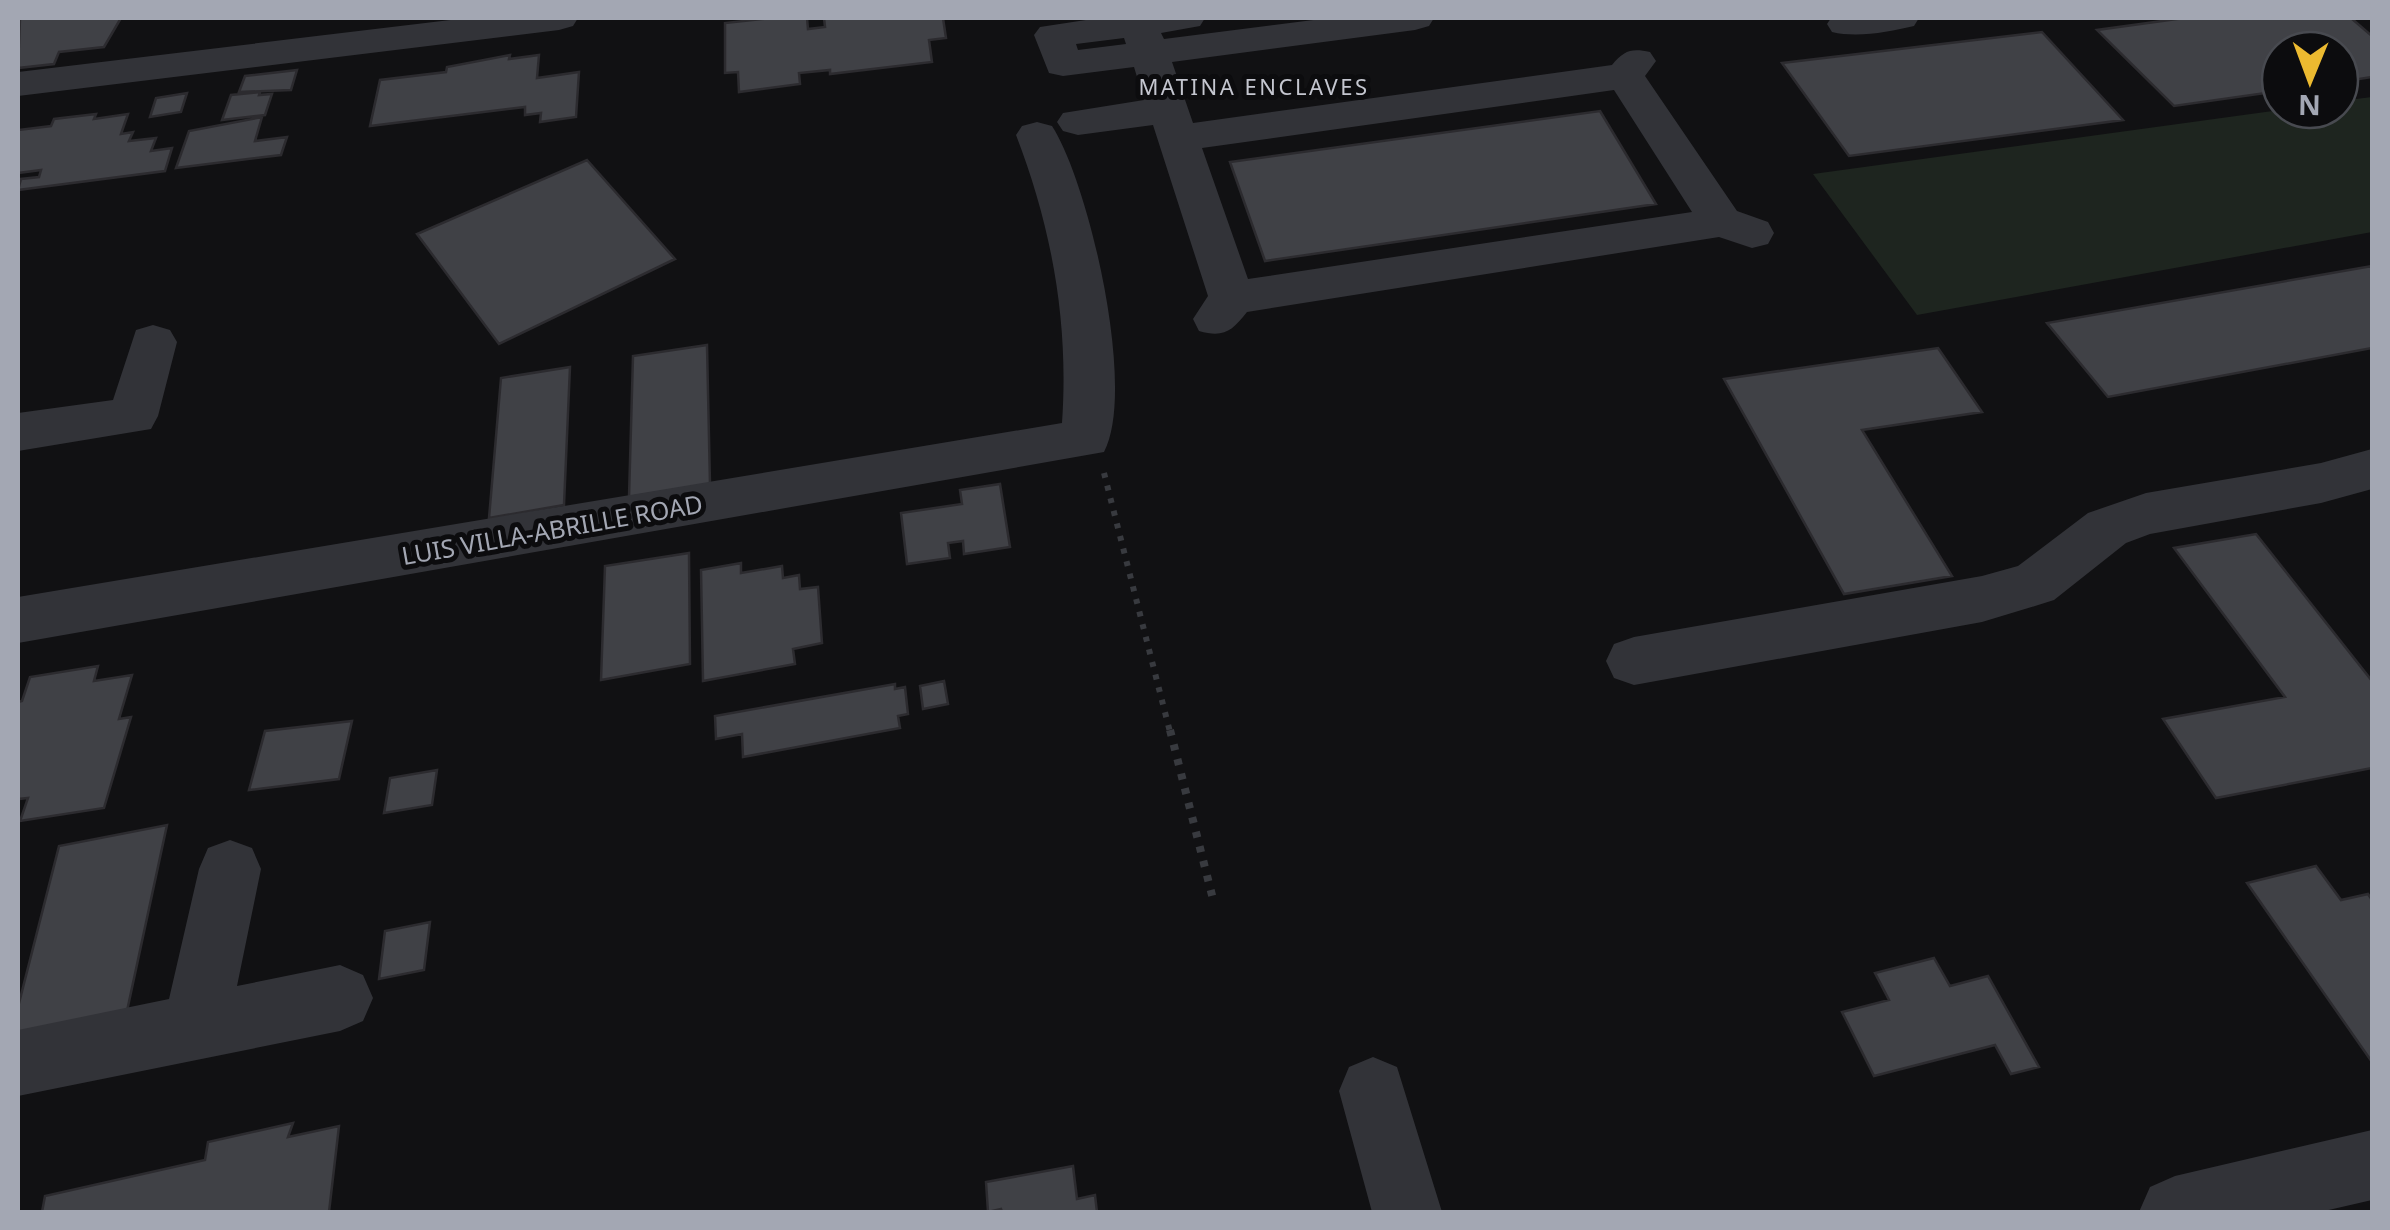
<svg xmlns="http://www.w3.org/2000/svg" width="2390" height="1230" viewBox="0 0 2390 1230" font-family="'Noto Sans',sans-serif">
  <rect width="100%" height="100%" fill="#111113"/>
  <path fill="#1e251f" d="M2372 97V232L1917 315 1813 174 2280 110H2340V101Z"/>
  <path fill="#404146" stroke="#2c2b2f" stroke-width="2.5" d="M20 18H121L104 47 59 52 54 64 18 68Z
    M771 18H807L808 29 825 27 824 18H943L946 38 929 40 932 62 830 74V70L799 73 800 84 739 92 738 72 725 73V23Z
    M2184 18H2351L2372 36V77L2340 82V50H2280V91L2174 106 2097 30Z
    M2042 32 2123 120 1849 156 1782 63Z
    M510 55 509 59 539 55 537 78 579 72 576 117 540 122 541 113 525 115V107L370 126 380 80 446 72 447 67Z
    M297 70 291 90 239 92 245 76Z
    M260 92 259 95 272 94 265 115 222 120 231 95Z
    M187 93 181 112 150 117 156 98Z
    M1600 111 1656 204 1265 261 1230 162Z
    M96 114 94 119 128 114 121 134 133 132 129 141 156 138 151 151 172 148 165 171 18 190 21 179 39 177 41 170 18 173V130L51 126 54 119Z
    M262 117 255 141 287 137 281 155 176 168 189 131Z
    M587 160 675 259 499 344 417 234Z
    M2372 266V348L2108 397 2047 323Z
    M707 345 710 484 629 497 633 356Z
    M1938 348 1982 412 1862 430 1952 576 1844 594 1724 379Z
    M570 367 564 505 489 518 501 378Z
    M1000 484 1010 547 964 554 963 541 948 543 950 558 907 564 901 513 962 504 960 490Z
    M2256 534 2372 681V768L2216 798 2163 719 2285 697 2174 548Z
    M689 553 690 664 601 680 605 566Z
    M741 563V573L782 566 783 578 799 575 800 589 818 587 822 643 793 649 795 664 703 681 701 570Z
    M98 666 94 681 132 675 119 719 131 717 104 808 20 821 28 798 18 799V702L22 701 30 677Z
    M944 681 948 704 923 709 920 686Z
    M895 684V689L905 687 908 714 898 716 900 728 743 757 742 734 716 739 715 716Z
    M352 721 339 779 249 790 265 731Z
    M437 770 432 805 384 813 390 778Z
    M167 825 124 1025 18 1047V1007L59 846Z
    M2316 866 2341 900 2368 894 2372 900V1062L2247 883Z
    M430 922 424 970 379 979 385 931Z
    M1934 958 1950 986 1988 976 2039 1067 2011 1074 1995 1045 1874 1076 1842 1012 1889 1000 1875 973Z
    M293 1123 288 1137 339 1126 329 1212H42L45 1196 205 1160 208 1142Z
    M1073 1166 1077 1199 1095 1195 1097 1212H1002L1001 1209 988 1212 986 1182Z"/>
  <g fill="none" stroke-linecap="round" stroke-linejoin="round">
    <path stroke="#383a3f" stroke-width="6" stroke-dasharray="5 8" stroke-linecap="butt" d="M1104 473 1170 732"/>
    <path stroke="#383a3f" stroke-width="8" stroke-dasharray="6 9" stroke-linecap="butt" d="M1170 730 1214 903"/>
    <path fill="#323338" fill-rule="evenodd" d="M467 18H578L573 26 559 30 18 96V72Z
      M1099 18H1205L1200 26 1161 33 1164 39 1329 18H1434L1429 26 1415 30 1172 62 1193 123 1612 65C1624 50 1632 48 1650 52L1656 61 1645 76 1737 211 1768 222 1774 233 1768 244 1752 248 1719 237 1247 312C1232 331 1224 338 1199 331L1193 319 1208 296 1153 125 1078 135 1063 131 1057 122 1063 113 1144 100 1134 67 1063 76 1049 73 1034 35 1040 27ZM1124 38 1126 44 1078 50 1076 44ZM1614 90 1692 212 1248 279 1202 148Z
      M1831 18H1919L1914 26C1889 32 1857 38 1832 32L1827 24Z
      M1037 122 1052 126C1089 183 1137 390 1104 452L18 643V597L1062 423C1069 323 1052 228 1016 135L1022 126Z
      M153 325 170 330 177 342 158 416 151 429 18 451V413L113 400 136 330Z
      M2372 449V489L2321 503 2150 534 2126 543 2054 600 2035 606 1982 622 1634 685 1614 678 1606 661 1614 644 1634 637 1982 576 2018 566 2088 513 2146 493 2321 463Z
      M230 840 252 848 261 869 237 986 340 965 363 975 373 998 363 1021 340 1031 18 1096V1030L169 999 199 869 208 848Z
      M1373 1057 1397 1067 1442 1212H1372L1339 1091 1349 1067Z
      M2372 1130V1200L2320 1212H2139L2150 1187 2175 1176Z"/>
  </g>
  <g text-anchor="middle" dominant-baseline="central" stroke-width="10" stroke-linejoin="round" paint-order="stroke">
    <g font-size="22" letter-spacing="2.5" fill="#c4c6cf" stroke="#0c0c0e">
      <text x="1254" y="86">MATINA ENCLAVES</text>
    </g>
    <g font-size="25" fill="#a3a7b3" stroke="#0c0c0e">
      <text transform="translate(552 529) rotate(-10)">LUIS VILLA-ABRILLE ROAD</text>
    </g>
  </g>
  <rect width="2390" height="1230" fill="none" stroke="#a3a7b3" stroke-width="40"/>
  <g transform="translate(2310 80) rotate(181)"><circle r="48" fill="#0c0c0e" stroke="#484a50" stroke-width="2.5"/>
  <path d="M0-8L18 38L0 25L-18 38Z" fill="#ecba30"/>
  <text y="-15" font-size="28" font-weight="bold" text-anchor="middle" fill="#a3a7b3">N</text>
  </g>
</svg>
